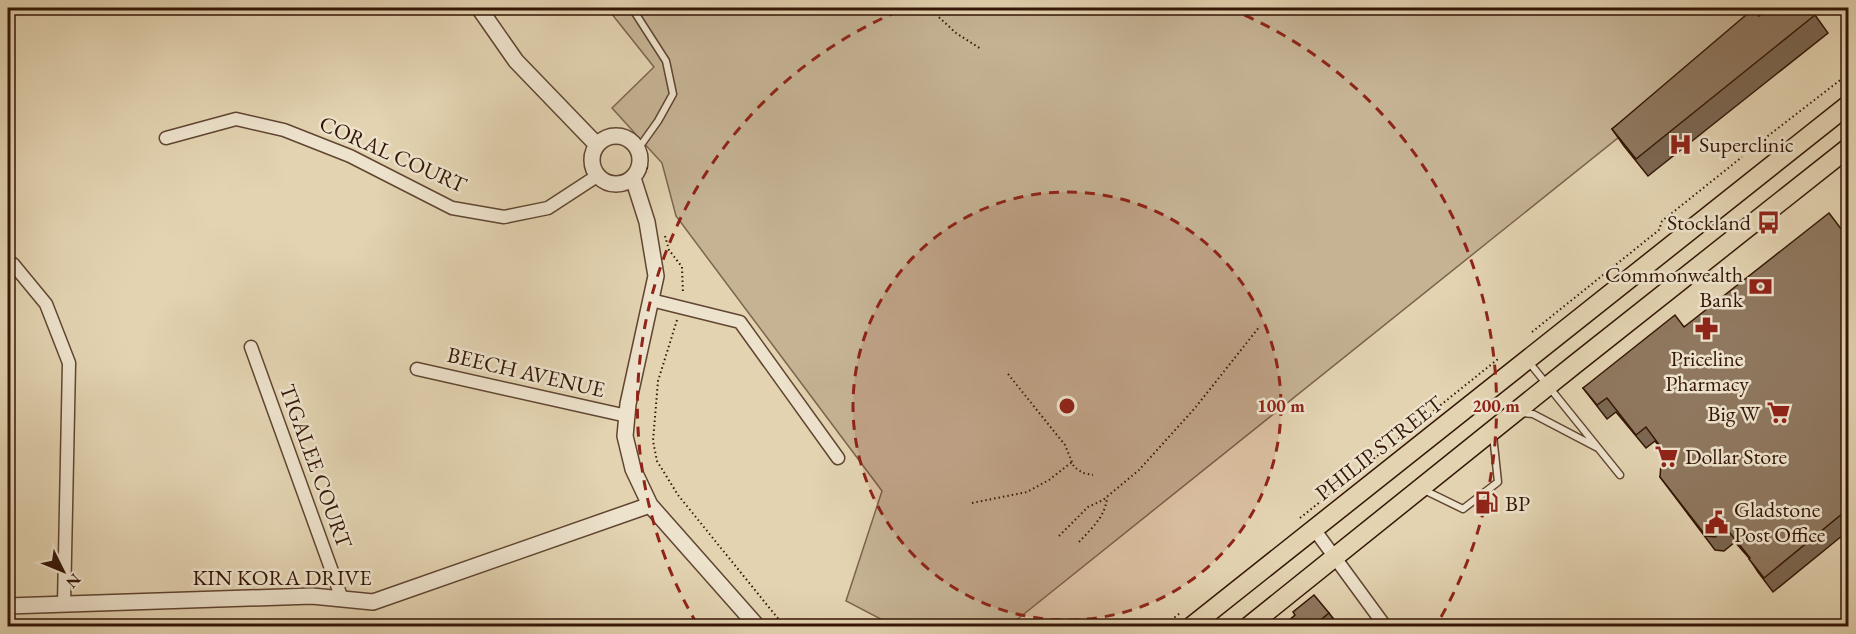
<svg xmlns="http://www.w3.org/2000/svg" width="1856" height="634" viewBox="0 0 1856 634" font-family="'EB Garamond',serif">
  <rect width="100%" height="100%" fill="#e3d3b1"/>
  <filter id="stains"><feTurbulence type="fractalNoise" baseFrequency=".00333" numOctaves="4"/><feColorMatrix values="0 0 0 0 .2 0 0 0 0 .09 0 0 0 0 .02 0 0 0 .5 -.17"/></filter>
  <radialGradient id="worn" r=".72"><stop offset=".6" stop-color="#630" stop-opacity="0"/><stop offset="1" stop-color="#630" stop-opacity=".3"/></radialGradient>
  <path fill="#c5b394" stroke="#7c644d" stroke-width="1.5" d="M607 8H1780L1009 626H894L846 601 882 491 676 216 662 163 612 108 654 67Z"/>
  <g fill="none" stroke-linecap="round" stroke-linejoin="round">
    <defs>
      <path id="service" d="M632 8 666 61 673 94 658 121 638 149
        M1528 361 1620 475
        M1522 413 1533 414 1596 447
        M1422 489 1463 509 1498 482 1493 435"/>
      <path id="minor" d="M166 138 236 119 284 130 350 156 452 208 504 217 548 208 597 176
        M13 264 46 304 69 363 64 604
        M651 300 740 322 838 458
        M251 347 342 599
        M417 369 627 416
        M1314 529 1385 626"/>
      <path id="tertiary" d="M479 8 516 61 597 145
        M592 160a24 24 0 1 1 48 0a24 24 0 1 1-48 0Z
        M633 178 647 222 656 276 628 404 625 436 633 469 650 505 757 626
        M8 606 312 596 373 602 650 505"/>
      <path id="primary" d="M1192 626 1848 105
        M1249 626 1574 365 1848 148"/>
    </defs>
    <use href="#service" stroke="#604531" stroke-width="9"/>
    <use href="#minor" stroke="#604531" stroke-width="15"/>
    <use href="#tertiary" stroke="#604531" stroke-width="18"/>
    <use href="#primary" stroke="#341606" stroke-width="21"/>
    <path stroke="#341606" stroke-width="2" stroke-dasharray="1.5 3" stroke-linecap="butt" d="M929 8 956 33 981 49
      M1764 139 1848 74
      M644 159 648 172
      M665 236 669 250 682 267 683 294
      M677 320 658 381 653 441 657 461 678 495 784 626
      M1532 332 1659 230 1662 221 1742 157
      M1008 374 1065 445 1074 467 1083 473 1093 475
      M972 503 1027 492 1049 480 1072 462
      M1300 518 1498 359
      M1059 536 1088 507 1103 500 1139 470 1195 408 1260 326
      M1079 542C1091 529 1106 516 1107 497
      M1164 626 1180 613"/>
    <use href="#service" stroke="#ede2cc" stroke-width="6"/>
    <use href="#minor" stroke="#ede2cc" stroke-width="12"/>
    <use href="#tertiary" stroke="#ede2cc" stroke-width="15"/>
    <use href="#primary" stroke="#e3d3b1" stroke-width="18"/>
  </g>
  <path fill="#7b6752" stroke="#341606" stroke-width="1.5" d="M1815 15 1828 33 1648 176 1624 146 1612 129 1759 16Z
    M1848 238V531L1773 592 1758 572 1749 558 1735 542 1724 551 1715 550 1660 477 1669 459 1655 441 1646 448 1616 412 1607 419 1583 388 1684 327Z
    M1329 613 1336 622 1330 627H1281Z"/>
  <path fill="#8f785f" stroke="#341606" stroke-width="1.5" d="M1770 8H1809L1815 15 1636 159 1612 129 1753 9 1759 16Z
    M1829 213 1848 238V509L1764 578 1749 559 1750 558 1726 528 1715 537 1706 536 1660 477 1661 464 1669 458 1646 427 1636 435 1607 398 1597 405 1583 388 1675 315 1684 327Z
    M1314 595 1329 613 1312 627H1281L1295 615 1293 612Z"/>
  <circle cx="1067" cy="406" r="214" fill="#8f2418" fill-opacity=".12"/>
  <g fill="none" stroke="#8f2418" stroke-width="3" stroke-dasharray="10 8">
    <circle cx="1067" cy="406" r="214"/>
    <path d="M697 624A429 429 0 0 1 906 8M1228 8A429 429 0 0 1 1437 624"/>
  </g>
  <defs>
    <symbol id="hospital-bare" viewBox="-9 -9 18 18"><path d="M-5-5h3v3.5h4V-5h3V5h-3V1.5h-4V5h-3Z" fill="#8f2418" stroke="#ede2cc" stroke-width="2.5" paint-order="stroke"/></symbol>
    <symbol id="bus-bare" viewBox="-9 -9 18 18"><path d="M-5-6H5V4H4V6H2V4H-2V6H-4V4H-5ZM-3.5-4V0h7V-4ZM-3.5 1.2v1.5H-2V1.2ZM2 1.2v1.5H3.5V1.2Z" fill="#8f2418" stroke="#ede2cc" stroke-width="2.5" paint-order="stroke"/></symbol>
    <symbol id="bank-bare" viewBox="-9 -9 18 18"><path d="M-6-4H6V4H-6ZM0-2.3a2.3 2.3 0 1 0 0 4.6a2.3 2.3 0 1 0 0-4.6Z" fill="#8f2418" stroke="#ede2cc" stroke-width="2.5" paint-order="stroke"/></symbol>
    <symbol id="pharmacy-bare" viewBox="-9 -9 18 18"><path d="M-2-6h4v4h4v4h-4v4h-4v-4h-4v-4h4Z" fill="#8f2418" stroke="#ede2cc" stroke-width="2.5" paint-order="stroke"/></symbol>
    <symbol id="supermarket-bare" viewBox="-9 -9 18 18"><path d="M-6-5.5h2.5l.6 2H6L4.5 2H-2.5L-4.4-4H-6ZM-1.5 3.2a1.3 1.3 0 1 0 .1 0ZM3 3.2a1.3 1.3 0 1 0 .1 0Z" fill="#8f2418" stroke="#ede2cc" stroke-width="2.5" paint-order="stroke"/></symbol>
    <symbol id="fuel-bare" viewBox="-9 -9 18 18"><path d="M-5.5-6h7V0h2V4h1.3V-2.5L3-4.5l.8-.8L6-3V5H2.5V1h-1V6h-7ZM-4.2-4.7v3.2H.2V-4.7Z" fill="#8f2418" stroke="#ede2cc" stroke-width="2.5" paint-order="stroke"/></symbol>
    <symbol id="civic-bare" viewBox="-9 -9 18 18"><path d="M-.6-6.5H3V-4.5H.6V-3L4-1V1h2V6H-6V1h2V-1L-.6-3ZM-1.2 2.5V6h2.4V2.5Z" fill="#8f2418" stroke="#ede2cc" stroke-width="2.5" paint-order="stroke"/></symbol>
  </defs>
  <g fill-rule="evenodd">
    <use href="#hospital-bare" x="1664" y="128" width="33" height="33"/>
    <use href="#bus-bare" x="1752" y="206" width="33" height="33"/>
    <use href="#bank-bare" x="1744" y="270" width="33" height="33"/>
    <use href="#pharmacy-bare" x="1690" y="312" width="33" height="33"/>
    <use href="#supermarket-bare" x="1762" y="396" width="33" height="33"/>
    <use href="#supermarket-bare" x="1650" y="440" width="33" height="33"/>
    <use href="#fuel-bare" x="1470" y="486" width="33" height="33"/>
    <use href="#civic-bare" x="1700" y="506" width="33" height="33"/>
  </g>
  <g text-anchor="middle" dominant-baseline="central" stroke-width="5" stroke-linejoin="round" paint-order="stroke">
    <g font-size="22" fill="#341606" stroke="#ede2cc" text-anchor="start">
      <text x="1699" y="144">Superclinic</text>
      <text x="1751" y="222" text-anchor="end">Stockland</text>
      <text x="1743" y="274" text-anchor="end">Commonwealth<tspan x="1743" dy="25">Bank</tspan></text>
      <text x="1707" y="358" text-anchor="middle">Priceline<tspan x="1707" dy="25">Pharmacy</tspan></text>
      <text x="1760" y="413" text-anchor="end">Big W</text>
      <text x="1685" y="456">Dollar Store</text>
      <text x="1505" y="503">BP</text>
      <text x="1734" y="509">Gladstone<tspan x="1734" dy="25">Post Office</tspan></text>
    </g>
    <g font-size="22" fill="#341606" stroke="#ede2cc">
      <text transform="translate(393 154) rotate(24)">CORAL COURT</text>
      <text transform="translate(526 372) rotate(13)">BEECH AVENUE</text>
      <text transform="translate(1379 448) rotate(-38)">PHILIP STREET</text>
      <text transform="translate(316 466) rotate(70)">TIGALEE COURT</text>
      <text x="282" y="577">KIN KORA DRIVE</text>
    </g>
  </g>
  <circle cx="1067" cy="406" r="9" fill="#8f2418" stroke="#ede2cc" stroke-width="3"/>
  <g font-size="18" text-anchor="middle" font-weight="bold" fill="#8f2418" stroke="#ede2cc" stroke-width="5" stroke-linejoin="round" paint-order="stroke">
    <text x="1281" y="412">100 m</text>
    <text x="1496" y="412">200 m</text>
  </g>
  <rect width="1856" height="634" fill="none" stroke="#e3d3b1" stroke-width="30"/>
  <rect x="9" y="9" width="1838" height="616" fill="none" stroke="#341606" stroke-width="3"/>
  <rect x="15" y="15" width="1826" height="604" fill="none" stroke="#341606" stroke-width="1.5"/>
  <g transform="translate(63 571) rotate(133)" stroke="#ede2cc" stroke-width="4.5" paint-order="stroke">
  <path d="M0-4.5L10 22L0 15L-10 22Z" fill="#341606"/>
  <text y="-9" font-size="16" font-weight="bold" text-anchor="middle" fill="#341606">N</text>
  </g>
  <rect width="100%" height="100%" filter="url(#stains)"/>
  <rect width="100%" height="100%" fill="url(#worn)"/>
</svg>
